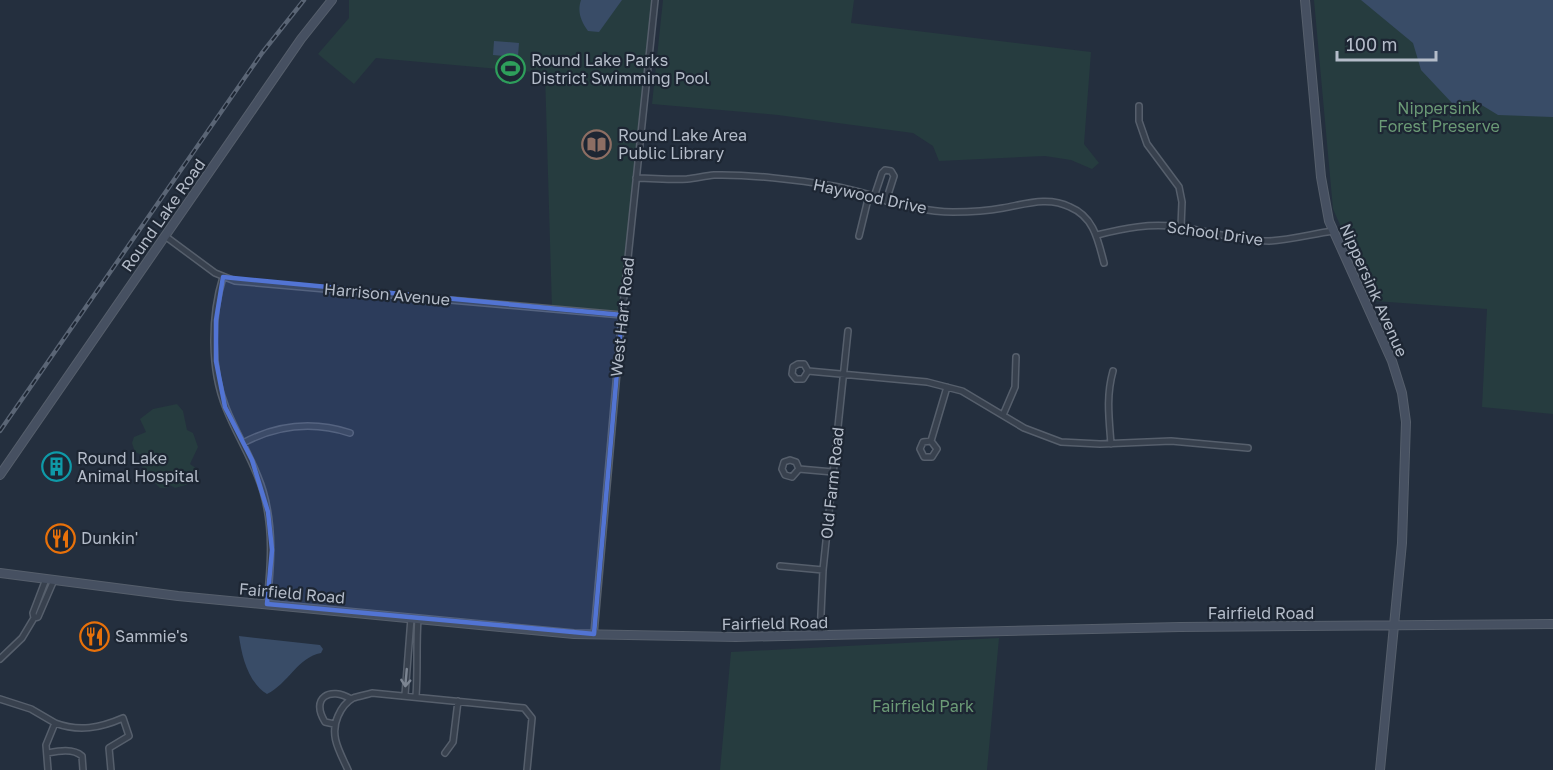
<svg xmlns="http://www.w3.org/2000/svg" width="1553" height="770" viewBox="0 0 1553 770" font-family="'Golos Text',sans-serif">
  <rect width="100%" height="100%" fill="#242f3e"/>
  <path fill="#263c3f" d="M349 0H655L622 315 552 309 545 73 376 58 354 84 318 54 349 18Z
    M663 0H854L851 23 1091 52 1084 144 1099 163 1092 169 1071 160 1045 156 939 161 933 146 913 133 778 115 652 104Z
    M1314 0H1553V414L1482 407 1487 309 1374 301 1333 209Z
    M177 404 183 411 187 430 193 433 198 447 190 464 197 469 200 474C193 484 185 485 175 488L170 485 167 488H160L152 480 148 478 142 467 145 461 144 456 135 452 132 443 134 437 146 432 140 419 153 409Z
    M999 638 987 770H720L731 652Z"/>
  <path fill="#394c67" d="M581 0H622L599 32 588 31C581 21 577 12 581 0Z
    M1361 0H1553V117L1498 115 1475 101H1464L1450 118 1452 103 1421 70 1413 43Z
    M494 41 519 43 516 83 502 82 504 56 493 55Z
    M239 636 320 645 323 649 321 653C298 657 288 684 267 694 248 682 242 657 239 636Z"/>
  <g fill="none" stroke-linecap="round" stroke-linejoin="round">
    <defs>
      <path id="street" d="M1139 106V121L1147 144 1179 187 1182 202 1181 227
        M636 178C653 178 670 180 687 179 696 178 705 176 714 175 747 174 799 180 833 186 873 193 911 212 953 212 969 212 987 211 1003 208 1026 204 1048 196 1070 207 1094 217 1098 240 1104 263
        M874 197 882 173 885 170 891 171 894 176 886 201
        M1097 235C1125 228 1150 223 1179 227 1209 231 1238 241 1269 241 1290 240 1312 234 1333 231
        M165 236 215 273 235 281 622 315
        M859 236 869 195
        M223 277C211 316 210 369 226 408 237 436 254 461 263 491 274 529 271 565 267 604
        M808 371 803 379H796L792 374 793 367 798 364H804L808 371 927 382 962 391 1024 428 1061 442 1100 444 1171 441 1248 448
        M1003 415 1015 387 1016 357
        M931 441 937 449 932 457H924L920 449 923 442 931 441 947 387
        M243 443C277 425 313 421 350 433
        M1111 444C1109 418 1106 396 1113 371
        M799 469 792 477 785 475 782 469 784 462 790 460 796 462 799 469 833 472
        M780 566 823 570
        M34 618 33 613 46 579
        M594 634 622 315 655 0
        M820 636 823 570 848 331
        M0 659 22 638 34 618 38 617 54 580
        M405 695 411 618
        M416 696C418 670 416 645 418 619
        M0 699 31 709 55 723 46 745 48 770
        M55 723C79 732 100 728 123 718L129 736 109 748 111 770
        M334 724 325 722C310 698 330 686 351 699
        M47 753C58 751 73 748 82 756L83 770
        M445 753 453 742 458 701
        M348 770C340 752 329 736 338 716 341 709 346 702 353 698 359 696 366 695 372 693L524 708 532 718 527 770"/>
      <path id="secondary" d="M1305 0 1321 177 1329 221 1392 361 1402 393 1406 422 1402 543 1380 770
        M0 475 301 39 332 0
        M0 573 178 596 574 634 736 637 1180 627 1553 624"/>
    </defs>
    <use href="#street" stroke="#565f6c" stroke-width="8"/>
    <use href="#secondary" stroke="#565f6c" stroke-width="10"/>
    <use href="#street" stroke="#38414e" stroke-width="5"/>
    <use href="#secondary" stroke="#465061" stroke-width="8"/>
    <defs>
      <path id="rail" d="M0 431 262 53 304 0"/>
    </defs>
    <use href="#rail" stroke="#5a6575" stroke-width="4.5"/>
    <use href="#rail" stroke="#1d2633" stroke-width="2" stroke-dasharray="7" stroke-linecap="butt"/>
  </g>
  <defs><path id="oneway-shaft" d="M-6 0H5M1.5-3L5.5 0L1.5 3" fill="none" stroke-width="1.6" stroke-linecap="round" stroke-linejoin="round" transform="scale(1.5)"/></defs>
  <use stroke="#7c8592" href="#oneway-shaft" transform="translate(406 678) rotate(95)"/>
  <path fill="#5274d3" fill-opacity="0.2" stroke="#5274d3" stroke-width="4.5" stroke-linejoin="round" d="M223 277 622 315 594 634 267 604 272 550 268 512 252 460 225 407 216 361V320Z"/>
  <defs>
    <symbol id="stadium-ring" viewBox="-11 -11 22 22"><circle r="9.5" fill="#1d2633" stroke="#2e9e5b" stroke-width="1.5"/><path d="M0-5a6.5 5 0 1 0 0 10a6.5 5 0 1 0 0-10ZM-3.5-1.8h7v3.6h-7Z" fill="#2e9e5b"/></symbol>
    <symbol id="library-ring" viewBox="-11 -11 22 22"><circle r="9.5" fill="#1d2633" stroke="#8d6e63" stroke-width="1.5"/><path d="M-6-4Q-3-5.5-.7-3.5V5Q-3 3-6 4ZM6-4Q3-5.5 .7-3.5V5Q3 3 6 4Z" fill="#8d6e63"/></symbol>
    <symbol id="building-ring" viewBox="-11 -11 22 22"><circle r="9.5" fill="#1d2633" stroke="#0f9aa8" stroke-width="1.5"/><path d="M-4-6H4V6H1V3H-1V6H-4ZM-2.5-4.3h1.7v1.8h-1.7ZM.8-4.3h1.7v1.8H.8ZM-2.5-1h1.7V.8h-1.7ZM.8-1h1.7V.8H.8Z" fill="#0f9aa8"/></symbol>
    <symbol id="restaurant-ring" viewBox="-11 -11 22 22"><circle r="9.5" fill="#1d2633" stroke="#e8710a" stroke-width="1.5"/><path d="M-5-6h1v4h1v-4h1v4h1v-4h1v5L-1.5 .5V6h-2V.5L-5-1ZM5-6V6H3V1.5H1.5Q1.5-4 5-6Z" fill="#e8710a"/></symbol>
  </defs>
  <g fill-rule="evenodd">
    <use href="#stadium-ring" x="494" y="52" width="33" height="33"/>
    <use href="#library-ring" x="580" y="128" width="33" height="33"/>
    <use href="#building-ring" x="40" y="450" width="33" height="33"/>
    <use href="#restaurant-ring" x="44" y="522" width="33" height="33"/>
    <use href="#restaurant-ring" x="78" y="620" width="33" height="33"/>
  </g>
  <g text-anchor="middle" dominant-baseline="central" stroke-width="4.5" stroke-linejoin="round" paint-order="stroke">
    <g font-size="16" fill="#b4bcc9" stroke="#1d2633" text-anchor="start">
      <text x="531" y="60">Round Lake Parks<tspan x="531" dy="18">District Swimming Pool</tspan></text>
      <text x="618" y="135">Round Lake Area<tspan x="618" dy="18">Public Library</tspan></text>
      <text x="77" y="458">Round Lake<tspan x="77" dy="18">Animal Hospital</tspan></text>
      <text x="81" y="538">Dunkin'</text>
      <text x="115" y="636">Sammie's</text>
    </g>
    <g font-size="16" fill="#6b9a76" stroke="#1d2633">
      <text x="1439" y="108">Nippersink<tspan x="1439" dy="18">Forest Preserve</tspan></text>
      <text x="923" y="706">Fairfield Park</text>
    </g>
    <g font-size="16" fill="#b4bcc9" stroke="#1d2633">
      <text transform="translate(870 196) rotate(12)">Haywood Drive</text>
      <text transform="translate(163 215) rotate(-55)">Round Lake Road</text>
      <text transform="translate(1215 233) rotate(8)">School Drive</text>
      <text transform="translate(1374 290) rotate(66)">Nippersink Avenue</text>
      <text transform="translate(387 294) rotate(5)">Harrison Avenue</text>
      <text transform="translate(622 317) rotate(-84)">West Hart Road</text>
      <text transform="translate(832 483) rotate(-84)">Old Farm Road</text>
      <text transform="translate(292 593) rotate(5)">Fairfield Road</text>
      <text x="1261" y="613">Fairfield Road</text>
      <text transform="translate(775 623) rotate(-1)">Fairfield Road</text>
    </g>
  </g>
  <path d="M1337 51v9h99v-9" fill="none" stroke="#b4bcc9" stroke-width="3"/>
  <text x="1346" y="51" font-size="18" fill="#b4bcc9" stroke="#1d2633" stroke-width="4.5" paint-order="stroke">100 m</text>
</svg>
